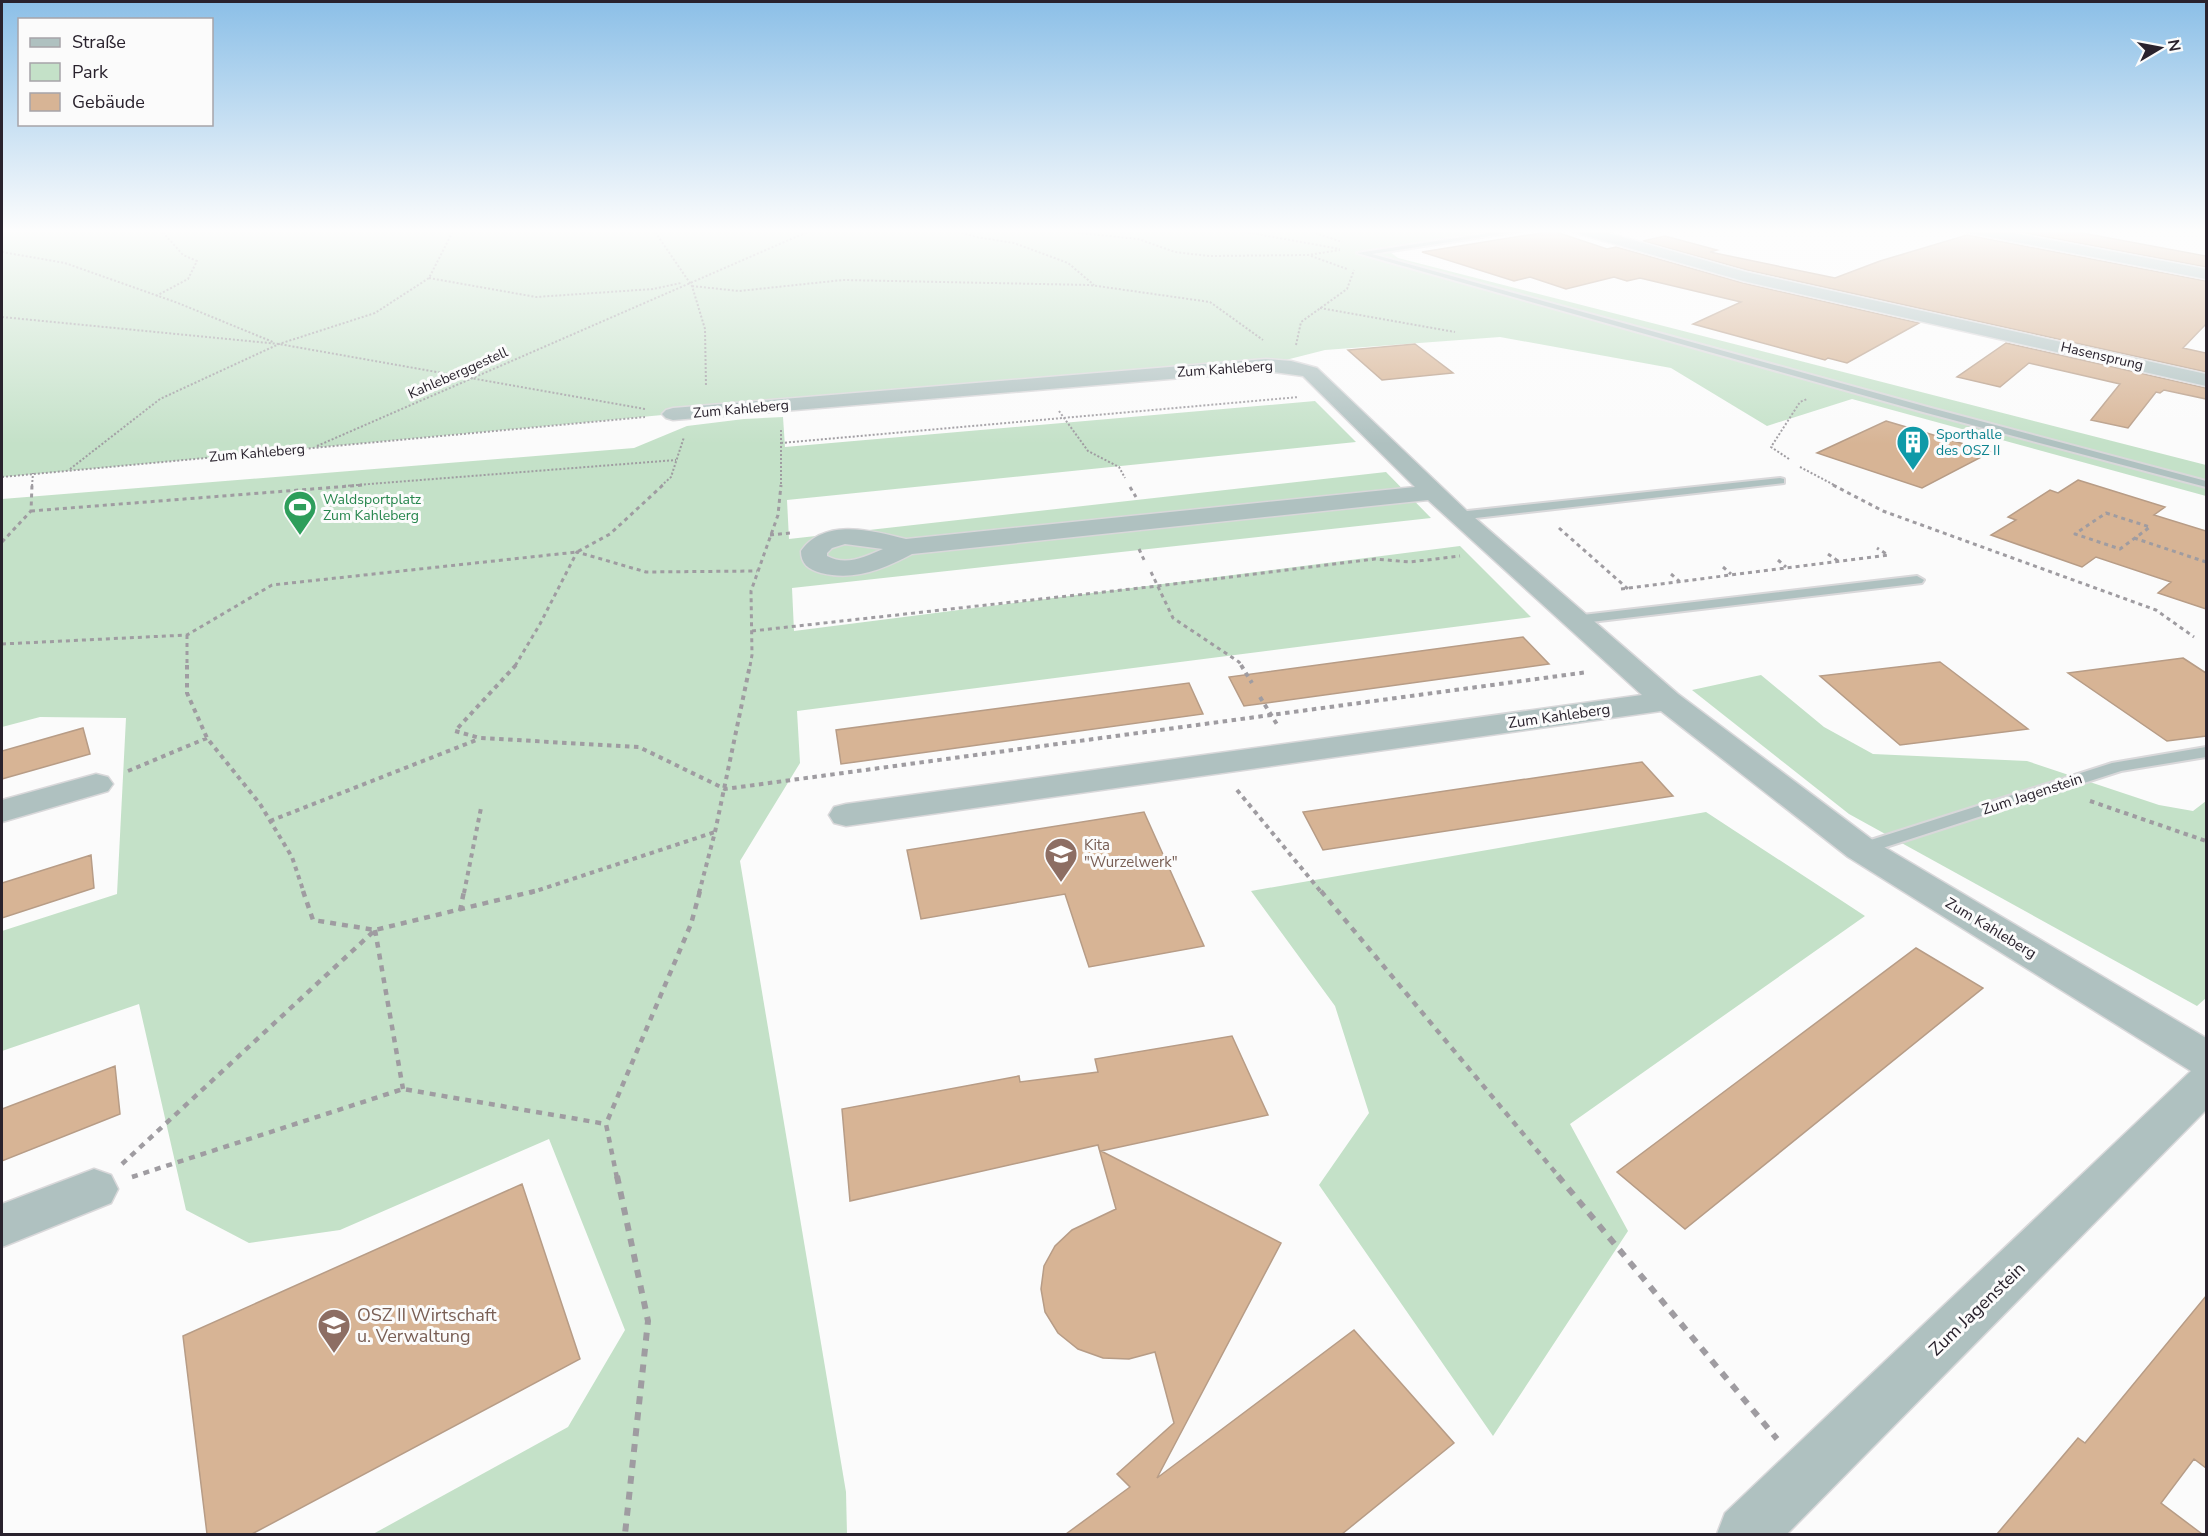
<svg xmlns="http://www.w3.org/2000/svg" width="2208" height="1536" viewBox="0 0 2208 1536" font-family="'Nunito Sans',sans-serif">
  <rect width="100%" height="100%" fill="#fbfbfb"/>
  <path fill="#c4e1c8" d="M2 229H1518L1386 249 1398 258 2206 465V496L1852 399 1767 426 1671 368 1500 337 1325 350 1266 365 673 414 2 477Z
    M1315 401 1356 442 787 500 789 539 1386 472 1431 518 792 588 794 631 1460 546 1531 617 797 711 800 763 740 861 846 1492 847 1534H373L568 1427 625 1330 549 1139 340 1230 249 1243 186 1210 139 1004 2 1051V931L117 894 126 718 40 717 2 727V499L634 448 687 426 744 419 783 417 785 447Z
    M1761 675 1824 727 1873 754 2027 761 2159 805 2193 811 2206 801V998L2197 1006 1849 814 1692 690Z
    M1706 812 1865 916 1570 1124 1628 1231 1493 1436 1319 1185 1369 1113 1335 1006 1251 891Z"/>
  <path fill="#d7b495" stroke="#b79c86" stroke-width="1.5" d="M2004 229H2061L2206 256V267Z
    M1553 231 1607 249 1616 247 1743 283 1919 323 1847 363 1828 358 1825 360 1693 324 1741 302 1640 278 1627 281 1614 277 1566 289 1530 277 1514 281 1422 252Z
    M1967 235 2206 281V324L2183 348 2206 353V372L1747 270 1643 241 1665 236 1717 250 1710 252 1835 278 1880 261Z
    M2006 343 2206 388V399L2164 390 2160 393 2156 392 2128 428 2091 420 2120 384 2029 363 2000 387 1957 377Z
    M1415 344 1453 373 1382 380 1348 350Z
    M1886 421 1991 452 1922 488 1817 453Z
    M2078 480 2165 507 2154 515 2206 531V609L2158 593 2171 582 2096 557 2082 567 1991 535 2016 520 2008 517 2050 490 2058 493Z
    M1523 637 1549 664 1244 706 1229 677Z
    M2183 658 2206 673V736L2167 741 2068 673Z
    M1940 662 2028 729 1900 745 1820 676Z
    M1189 683 1203 714 841 764 836 730Z
    M83 728 90 754 2 779V751Z
    M1642 762 1673 796 1323 850 1303 812Z
    M1144 812 1204 946 1089 967 1065 894 921 919 907 850Z
    M91 855 94 888 2 918V883Z
    M1916 948 1983 988 1685 1229 1617 1172Z
    M1232 1036 1268 1115 1101 1151 1281 1243 1157 1478 1354 1330 1454 1443 1342 1534H1066L1130 1487 1117 1474 1174 1423 1155 1352 1129 1359 1103 1358 1078 1349 1058 1333 1045 1312 1041 1289 1044 1266 1055 1246 1072 1230 1116 1209 1098 1145 850 1201 842 1109 1019 1076 1020 1082 1098 1072 1095 1059Z
    M115 1066 120 1114 2 1161V1109Z
    M522 1184 580 1359 252 1534H207L183 1336Z
    M2206 1296V1468L2194 1459 2161 1503 2202 1534H1997L2078 1438 2085 1443Z"/>
  <g fill="none" stroke-linecap="round" stroke-linejoin="round">
    <defs>
      <path id="lane" d="M1515 229H1534L1372 254 1931 408 2206 481V487L1923 412 1357 253Z
        M1780 478 1784 479V483L1458 520 1452 516 1458 512Z
        M1917 576 1924 580 1922 583 1574 624 1567 620 1574 616Z
        M2206 747V757L2121 771 1861 855 1855 853 1852 849 1855 845 2112 763Z"/>
      <path id="street" d="M1571 229H1594L1746 272 2206 374V386L1743 281 1573 232Z
        M1962 229H1992L2206 269V279L1969 233Z
        M1266 359 1291 361 1317 368 1467 511 1678 694 1874 841 2206 1038V1110L1787 1534H1717L1725 1513 2191 1071 1848 857 1661 711 846 826 834 823 829 815 834 807 846 804 1642 695 1428 500 912 554C882 570 854 581 821 573 808 569 801 564 801 551 825 517 873 531 906 539L1415 487 1303 376 1266 371 673 420 666 418 662 414 666 410 673 408ZM845 544 883 549C865 557 846 566 827 556V553L832 548Z
        M96 774 108 777 113 784 108 791 2 822V800Z
        M94 1169 111 1175 118 1189 111 1203 2 1247V1204Z"/>
    </defs>
    <use href="#lane" stroke="#d9d8da" stroke-width="4"/>
    <use href="#street" stroke="#d9d8da" stroke-width="3"/>
    <path stroke="#9f9ca1" stroke-width="2" stroke-dasharray="2 2" stroke-linecap="butt" d="M653 229 692 286 705 329 706 387
      M950 229 976 237 1014 243 1068 263 1094 285
      M1042 229 1138 239 1175 252 1209 256 1308 255 1340 250
      M1229 229 1340 249
      M1304 229 1342 242
      M2 252 65 263 178 303 273 342
      M1311 256 1347 269
      M429 278 536 297 653 289 681 283
      M692 286 739 291 843 280 1090 285 1210 302 1263 340
      M156 296 188 279 197 261 183 255 160 229
      M1320 308 1455 332
      M2 317 279 344 645 409
      M1296 345 1301 322 1347 289 1354 270
      M1059 411 1088 451 1119 467 1125 478
      M781 430V486
      M781 443 1299 397
      M317 446 814 229
      M1789 459 1771 447 1800 402 1807 399
      M1800 467 1836 486
      M70 469 160 399 279 344 375 313 429 278 452 233 447 229
      M2 477 645 417
      M32 486 33 473
      M344 486 676 460
      M661 486 671 477 684 437"/>
    <path stroke="#9f9ca1" stroke-width="3" stroke-dasharray="4 4" stroke-linecap="butt" d="M1833 485 1883 511 2156 610 2194 637
      M1130 487 1136 497
      M31 511 363 485
      M2106 513 2150 527 2120 549 2075 534Z
      M1559 528 1628 589
      M770 535 790 533
      M2134 538 2206 562
      M2 542 31 511 32 485
      M1139 549 1145 562
      M1828 554 1838 561
      M1778 560 1786 567
      M1723 567 1731 574
      M1151 572 1173 618 1239 662 1242 666
      M1671 574 1679 581
      M1621 589 1888 555 1877 548
      M752 631 1158 586 1375 559 1410 562 1460 556
      M187 635V666
      M2 644 187 635 272 585 577 552 610 534 663 485
      M515 666 540 624 577 552 646 572 757 571
      M750 666 752 655 751 591 778 515 781 485"/>
    <path stroke="#9f9ca1" stroke-width="4" stroke-dasharray="4.5 4.5" stroke-linecap="butt" d="M187 665V693L207 738 260 804 292 857 304 893
      M516 665 455 731 480 738 639 747 725 789 1588 672
      M1241 665 1252 683
      M1260 697 1278 726
      M128 771 207 738
      M1237 790 1322 893
      M2090 801 2206 841
      M270 821 479 739
      M464 893 481 808
      M530 893 715 832
      M699 893 715 832 750 665"/>
    <path stroke="#9f9ca1" stroke-width="4.5" stroke-dasharray="6 6" stroke-linecap="butt" d="M303 891 313 920 375 930 535 891
      M1321 891 1560 1178
      M460 911 464 891
      M375 930 403 1089
      M122 1164 374 931
      M132 1177 403 1089 606 1124
      M617 1178 606 1124 691 924 700 891"/>
    <path stroke="#9f9ca1" stroke-width="6" stroke-dasharray="8 8" stroke-linecap="butt" d="M617 1176 648 1321 625 1534
      M1558 1176 1777 1439"/>
    <use href="#lane" fill="#afc1c0" fill-rule="evenodd"/>
    <use href="#street" fill="#afc1c0" fill-rule="evenodd"/>
  </g>
  <linearGradient id="sky" x2="0" y2="1"><stop stop-color="#8bbfe7"/><stop offset="0.52" stop-color="#fdfdfd"/><stop offset="1" stop-color="#fdfdfd" stop-opacity="0"/></linearGradient>
  <rect width="2208" height="444" fill="url(#sky)"/>
  <defs>
    <symbol id="building-pin" viewBox="-11 -11 22 30"><path d="M0 17L-7.5 6A9.5 9.5 0 1 1 7.5 6Z" fill="#0f9aa8" stroke="#fbfbfb"/><path d="M-4-6H4V6H1V3H-1V6H-4ZM-2.5-4.3h1.7v1.8h-1.7ZM.8-4.3h1.7v1.8H.8ZM-2.5-1h1.7V.8h-1.7ZM.8-1h1.7V.8H.8Z" fill="#fff"/></symbol>
    <symbol id="stadium-pin" viewBox="-11 -11 22 30"><path d="M0 17L-7.5 6A9.5 9.5 0 1 1 7.5 6Z" fill="#2e9e5b" stroke="#fbfbfb"/><path d="M0-5a6.5 5 0 1 0 0 10a6.5 5 0 1 0 0-10ZM-3.5-1.8h7v3.6h-7Z" fill="#fff"/></symbol>
    <symbol id="school-pin" viewBox="-11 -11 22 30"><path d="M0 17L-7.5 6A9.5 9.5 0 1 1 7.5 6Z" fill="#8d6e63" stroke="#fbfbfb"/><path d="M0-5L7-2L0 1L-7-2ZM-4 1L0 2.5L4 1V4Q0 6-4 4Z" fill="#fff"/></symbol>
  </defs>
  <g fill-rule="evenodd">
    <use href="#building-pin" x="1894" y="423" width="38" height="52"/>
    <use href="#stadium-pin" x="281" y="488" width="38" height="52"/>
    <use href="#school-pin" x="1042" y="835" width="38" height="52"/>
    <use href="#school-pin" x="315" y="1306" width="38" height="52"/>
  </g>
  <g text-anchor="middle" dominant-baseline="central" stroke-width="6" stroke-linejoin="round" paint-order="stroke">
    <g font-size="14" fill="#29222d" stroke="#fbfbfb">
      <text transform="translate(2102 356) rotate(13)">Hasensprung</text>
      <text transform="translate(1225 369) rotate(-4)">Zum Kahleberg</text>
      <text transform="translate(458 373) rotate(-24)">Kahleberggestell</text>
      <text transform="translate(741 409) rotate(-5)">Zum Kahleberg</text>
      <text transform="translate(257 453) rotate(-5)">Zum Kahleberg</text>
    </g>
    <g font-size="14" fill="#0d838f" stroke="#fbfbfb" text-anchor="start">
      <text x="1936" y="434">Sporthalle<tspan x="1936" dy="16">des OSZ II</tspan></text>
    </g>
    <g font-size="14" fill="#27864d" stroke="#fbfbfb" text-anchor="start">
      <text x="323" y="499">Waldsportplatz<tspan x="323" dy="16">Zum Kahleberg</tspan></text>
    </g>
    <g font-size="15" fill="#29222d" stroke="#fbfbfb">
      <text transform="translate(1559 716) rotate(-8)">Zum Kahleberg</text>
      <text transform="translate(2032 794) rotate(-18)">Zum Jagenstein</text>
      <text transform="translate(1991 928) rotate(31)">Zum Kahleberg</text>
    </g>
    <g font-size="15" fill="#785e54" stroke="#fbfbfb" text-anchor="start">
      <text x="1084" y="845">Kita<tspan x="1084" dy="17">"Wurzelwerk"</tspan></text>
    </g>
    <g font-size="18" fill="#29222d" stroke="#fbfbfb">
      <text transform="translate(1977 1309) rotate(-44)">Zum Jagenstein</text>
    </g>
    <g font-size="18" fill="#785e54" stroke="#fbfbfb" text-anchor="start">
      <text x="357" y="1315">OSZ II Wirtschaft<tspan x="357" dy="21">u. Verwaltung</tspan></text>
    </g>
  </g>
  <rect width="2208" height="1536" fill="none" stroke="#29222d" stroke-width="6"/>
  <rect x="18" y="18" width="195" height="108" fill="#fbfbfb" stroke="#a7a4a9" stroke-width="1.5"/>
  <rect x="30" y="38" width="30" height="9" fill="#afc1c0" stroke="#a7a4a9" stroke-width="1.5"/>
  <text x="72" y="48" font-size="18" fill="#29222d">Straße</text>
  <rect x="30" y="63" width="30" height="18" fill="#c4e1c8" stroke="#a7a4a9" stroke-width="1.5"/>
  <text x="72" y="78" font-size="18" fill="#29222d">Park</text>
  <rect x="30" y="93" width="30" height="18" fill="#d7b495" stroke="#a7a4a9" stroke-width="1.5"/>
  <text x="72" y="108" font-size="18" fill="#29222d">Gebäude</text>
  <g transform="translate(2160 48) rotate(80)" stroke="#fbfbfb" stroke-width="4.5" paint-order="stroke">
  <path d="M0-4.5L10 22L0 15L-10 22Z" fill="#29222d"/>
  <text y="-9" font-size="16" font-weight="bold" text-anchor="middle" fill="#29222d">N</text>
  </g>
</svg>
